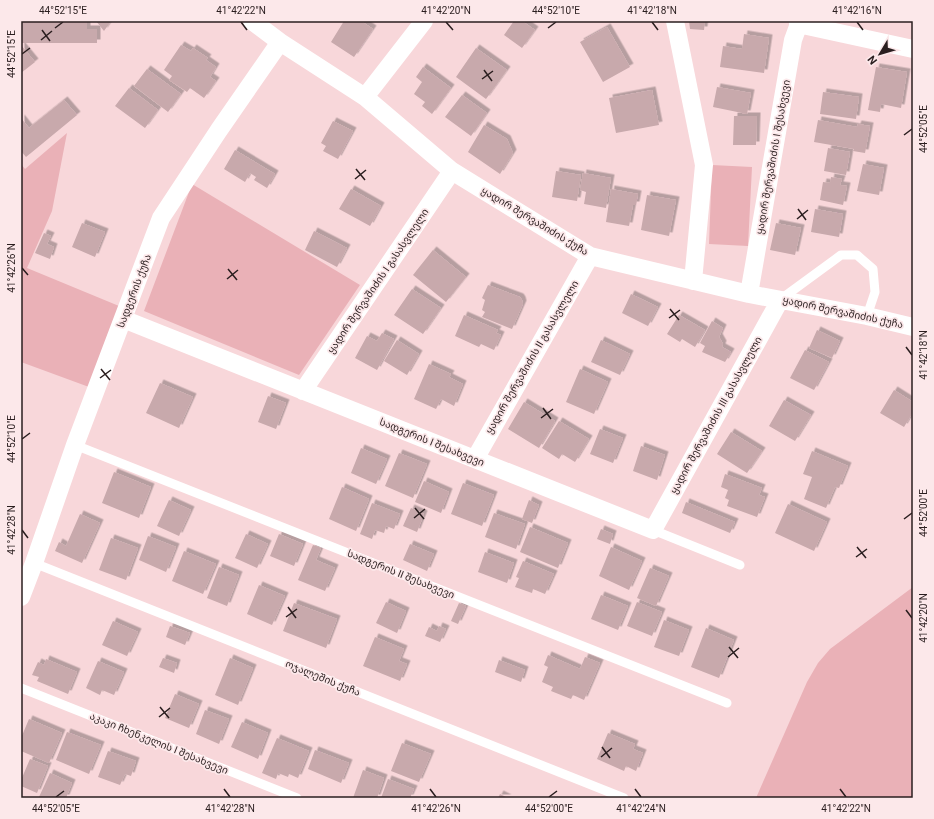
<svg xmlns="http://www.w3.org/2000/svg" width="934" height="819" viewBox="0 0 934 819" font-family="Roboto,'Noto Sans Georgian',sans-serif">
  <defs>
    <filter id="shadow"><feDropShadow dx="3.5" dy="-3.5" stdDeviation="0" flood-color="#0004"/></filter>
  </defs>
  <rect width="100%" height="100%" fill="#f8d7da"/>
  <path fill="#eab1b7" d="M67 133 52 211 27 268 119 306 89 387 21 362V164L25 169Z
    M712 165 752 167 748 246 709 244Z
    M192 184 360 285 299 375 144 311Z
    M913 587V798H756L807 682 818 663 830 649Z"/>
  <path fill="#c8a9ac" filter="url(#shadow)" d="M22 21H87V29H97V43H22Z
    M96 21H111L104 31Z
    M344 21H361L373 29 354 57 331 42Z
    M514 21H522L535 30 522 48 504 35Z
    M689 21H705L704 30 690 29Z
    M607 27 630 67 603 82 580 42Z
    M744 34 769 38 764 73 720 67 723 46 742 49Z
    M21 45 35 62 21 73Z
    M181 45 191 51 193 48 208 58 206 60 216 67 210 77 216 81 204 98 190 88 187 92 169 80 172 76 164 70Z
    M476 48 507 70 486 99 456 77Z
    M423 67 451 88 432 114 422 106 425 102 414 94 422 82 416 77Z
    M876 67 907 72 901 108 881 104 880 112 868 110Z
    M147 69 181 94 168 112 134 86Z
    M717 87 751 93 747 114 713 107Z
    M129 88 158 110 145 128 115 106Z
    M652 90 659 125 616 133 609 98Z
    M823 92 859 97 856 119 820 114Z
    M462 95 487 113 471 136 445 117Z
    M64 100 77 115 26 157 21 151V118L29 128Z
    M734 116H757L756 145H733Z
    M818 120 857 127 858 124 870 126 865 153 853 151 854 149 814 142Z
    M333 121 353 131 338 159 323 151 326 146 321 143Z
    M484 125 507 139 513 153 500 174 468 152Z
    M828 148 850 152 846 175 824 171Z
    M235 150 275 174 267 188 254 180 256 177 250 173 245 182 224 169Z
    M863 164 884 168 879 195 857 191Z
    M556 171 581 175 577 201 552 197Z
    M583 173 611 178 606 208 584 204 586 192 580 190Z
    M831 177 842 179 840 185 847 186 843 205 820 200 823 182 830 183Z
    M351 189 381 206 370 226 339 209Z
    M611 189 638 194 636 205H633L629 226 606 222Z
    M647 195 676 200 669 236 641 230Z
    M815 209 843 214 839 237 811 232Z
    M82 223 105 232 95 257 72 247Z
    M776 223 801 228 795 255 770 250Z
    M314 231 347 248 337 267 305 250Z
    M44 233 51 236 47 244 54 247 50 259 35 253Z
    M433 250 466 277 446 302 413 275Z
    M488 285 520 297 522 300 523 304 512 329 482 317 485 312 482 310 485 300 482 298Z
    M412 289 441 308 423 334 394 315Z
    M631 294 658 307 648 326 622 313Z
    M464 315 498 330 496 333 501 335 494 350 481 344 479 347 455 336Z
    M679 315 705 330 695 347 682 339 680 342 667 334Z
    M712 321 723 328 719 337 723 344 722 347 731 352 725 362 702 352 705 346 700 343Z
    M817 330 840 341 832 358 809 348Z
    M382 333 394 339 377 370 355 358 367 336 377 341Z
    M397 340 419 354 407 375 384 361Z
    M601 340 630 354 620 375 591 362Z
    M805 350 829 362 814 390 790 378Z
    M429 364 451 374 449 377 463 384 454 406 441 399 436 409 414 399Z
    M580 369 608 382 594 414 566 402Z
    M160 383 193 397 179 428 146 413Z
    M894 390 913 402V412L904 427 880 413Z
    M268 396 286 403 276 429 258 422Z
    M784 400 811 415 795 441 769 426Z
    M524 402 555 421 539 448 508 429Z
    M559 421 589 439 575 462 562 454 559 459 542 448Z
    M600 429 623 438 613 463 590 454Z
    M731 432 762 451 747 473 717 454Z
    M641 446 665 455 657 480 633 471Z
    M361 448 387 459 376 484 351 473Z
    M812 451 848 466 839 488 835 487 826 508 804 499 812 477 803 474Z
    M399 453 427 464 413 498 385 486Z
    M114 472 151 487 139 518 102 503Z
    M725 474 762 488 759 495 765 497 757 517 727 506 729 500 725 498 728 490 721 487Z
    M424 481 449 492 441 513 415 502Z
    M463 483 494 495 482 526 451 514Z
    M342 487 369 499 356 531 329 519Z
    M169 500 191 510 179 536 157 526Z
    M529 500 539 505 532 523 522 519Z
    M686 502 735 522 730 533 682 513Z
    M372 503 400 514 394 529 386 526 384 533 375 530 372 539 360 534Z
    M788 504 827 522 814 551 775 533Z
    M411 508 424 514 417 532 403 526Z
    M494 513 525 524 516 549 485 537Z
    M80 514 100 523 82 563 55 551 59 542 66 546Z
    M530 527 568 543 558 568 520 552Z
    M601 529 613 534 610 544 597 539Z
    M246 534 268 544 257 568 235 558Z
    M279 534 303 544 294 566 270 556Z
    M148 536 176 547 166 572 139 560Z
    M111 538 138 548 126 580 99 570Z
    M410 544 434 554 427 571 403 560Z
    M313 545 321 548 316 560 335 568 325 591 298 580Z
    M611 547 642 561 629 590 599 576Z
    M184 551 216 564 203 594 172 581Z
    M485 552 514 563 507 583 478 572Z
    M523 561 554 574 545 594 533 589 532 593 515 587 519 578 516 577Z
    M219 567 239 575 227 606 207 598Z
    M650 568 669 576 656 606 637 598Z
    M259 585 285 596 272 625 247 614Z
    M601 595 628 606 618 630 591 619Z
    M386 602 406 611 397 633 376 623Z
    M637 602 662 612 652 636 627 626Z
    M294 603 337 619 326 648 283 631Z
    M459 603 466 606 458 624 451 621Z
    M664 620 689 630 679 656 654 647Z
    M113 621 138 632 127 656 102 645Z
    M170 626 190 633 185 645 166 637Z
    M439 626 446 629 440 642 425 636 429 627 437 631Z
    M706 628 734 640 719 678 691 667Z
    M375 637 404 649 399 661 407 664 400 681 363 666Z
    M548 655 580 669 585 657 600 663 584 700 573 695 571 699 551 691 553 687 542 682 548 667 544 665Z
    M163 658 177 663 174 673 159 667Z
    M230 658 253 668 238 705 215 695Z
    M46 659 77 672 68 694 37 681 39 677 32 675 38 662 44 665Z
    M499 660 525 670 521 682 495 672Z
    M98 661 124 672 114 695 102 690 100 695 86 688Z
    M175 694 199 704 189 728 165 718Z
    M205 710 229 719 219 744 196 734Z
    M29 719 62 733 49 763 21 751V738Z
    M242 722 268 733 258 759 231 747Z
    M67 732 101 745 89 774 56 760Z
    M608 733 635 744 633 749 643 753 636 771 626 766 624 771 597 759Z
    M277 738 309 751 298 778 289 774 288 777 278 773 276 779 262 773Z
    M402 743 431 754 419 782 391 771Z
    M315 750 349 763 341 783 308 769Z
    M108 751 136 761 131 776 125 774 120 785 98 777Z
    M30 759 48 766 37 793 21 786V780Z
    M363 770 384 778 377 798H353Z
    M50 773 72 783 66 798H42L39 797Z
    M388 779 414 789 410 798H381Z
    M500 794 508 798H498Z"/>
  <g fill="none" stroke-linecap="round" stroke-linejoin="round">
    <path stroke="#fff" stroke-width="9" d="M781 299 841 255H857L873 269 875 292 867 316
      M75 445 727 703
      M653 530 740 565
      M34 563 624 798
      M21 688 297 798"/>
    <path stroke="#fff" stroke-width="18" d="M252 21 280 42 365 97 452 171 590 256 749 294 867 316 913 327
      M675 21 704 165 693 281
      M798 24 913 49
      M365 97 424 21
      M749 294 793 40 800 21
      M123 319 653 530 780 300
      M303 391 452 171
      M475 459 590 256
      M21 597 34 563 75 445 161 218 219 130 280 42"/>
  </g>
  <path fill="none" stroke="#2a1e1f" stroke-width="1.5" d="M241 22 247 30M446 22 453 30M652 22 658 30M857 22 863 30M55 28 63 22M548 28 556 22M42 30 50 41M41 40 52 31M22 54 30 48M484 70 492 81M482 79 493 71M904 135 912 129M356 169 365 180M355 179 366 170M798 209 806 220M797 219 808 210M22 268 28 275M228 269 237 280M227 279 238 270M670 309 679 320M669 318 680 310M906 347 912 355M101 369 110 380M100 378 111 370M543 408 551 419M541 418 553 409M22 439 30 433M415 508 424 519M414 518 425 509M904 519 912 513M22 530 28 538M857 547 866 558M856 557 867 549M288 607 296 618M906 610 912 618M286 617 297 609M729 647 738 658M728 657 739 648M160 707 169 718M159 717 170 708M602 747 610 758M601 757 612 748M224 789 230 797M430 789 436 797M635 789 641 797M840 789 846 797M56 797 64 791M549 797 557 791"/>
  <g text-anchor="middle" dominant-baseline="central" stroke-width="3.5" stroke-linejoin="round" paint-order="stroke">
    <g font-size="10" fill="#2a1e1f" stroke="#fce8ea">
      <text transform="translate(773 157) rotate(-80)">ყადირ შერვაშიძის I შესახვევი</text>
      <text transform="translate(535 221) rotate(31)">ყადირ შერვაშიძის ქუჩა</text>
      <text transform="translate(378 281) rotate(-56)">ყადირ შერვაშიძის I გასასვლელი</text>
      <text transform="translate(134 291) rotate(-69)">სადგერის ქუჩა</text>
      <text transform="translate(843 312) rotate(12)">ყადირ შერვაშიძის ქუჩა</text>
      <text transform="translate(532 357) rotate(-60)">ყადირ შერვაშიძის II გასასვლელი</text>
      <text transform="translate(716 415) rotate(-61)">ყადირ შერვაშიძის III გასასვლელი</text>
      <text transform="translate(432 442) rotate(22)">სადგერის I შესახვევი</text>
      <text transform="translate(401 574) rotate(22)">სადგერის II შესახვევი</text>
      <text transform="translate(323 678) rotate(22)">ოჯალეშის ქუჩა</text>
      <text transform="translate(159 743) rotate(22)">აკაკი ჩხენკელის I შესახვევი</text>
    </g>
  </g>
  <rect width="934" height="819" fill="none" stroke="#fce8ea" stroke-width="44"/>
  <g transform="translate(880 54) rotate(232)" stroke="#fce8ea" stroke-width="3" paint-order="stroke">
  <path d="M0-3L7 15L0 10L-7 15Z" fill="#2a1e1f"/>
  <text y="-6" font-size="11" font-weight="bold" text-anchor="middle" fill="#2a1e1f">N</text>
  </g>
  <rect x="22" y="22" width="890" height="775" fill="none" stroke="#2a1e1f" stroke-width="1.5"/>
  <g font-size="10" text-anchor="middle" fill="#2a1e1f">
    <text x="63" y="14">44°52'15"E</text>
    <text x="241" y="14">41°42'22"N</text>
    <text x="446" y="14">41°42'20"N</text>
    <text x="556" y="14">44°52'10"E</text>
    <text x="652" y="14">41°42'18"N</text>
    <text x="857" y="14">41°42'16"N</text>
    <text transform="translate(11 54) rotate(-90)" y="4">44°52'15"E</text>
    <text transform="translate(923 129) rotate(-90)" y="4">44°52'05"E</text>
    <text transform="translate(11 268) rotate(-90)" y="4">41°42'26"N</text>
    <text transform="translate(923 355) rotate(-90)" y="4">41°42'18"N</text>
    <text transform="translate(11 439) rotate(-90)" y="4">44°52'10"E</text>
    <text transform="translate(923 513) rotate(-90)" y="4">44°52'00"E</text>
    <text transform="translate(11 530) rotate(-90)" y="4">41°42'28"N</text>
    <text transform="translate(923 618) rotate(-90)" y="4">41°42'20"N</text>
    <text x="56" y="812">44°52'05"E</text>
    <text x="230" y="812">41°42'28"N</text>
    <text x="436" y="812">41°42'26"N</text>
    <text x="549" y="812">44°52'00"E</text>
    <text x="641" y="812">41°42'24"N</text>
    <text x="846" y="812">41°42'22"N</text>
  </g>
</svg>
